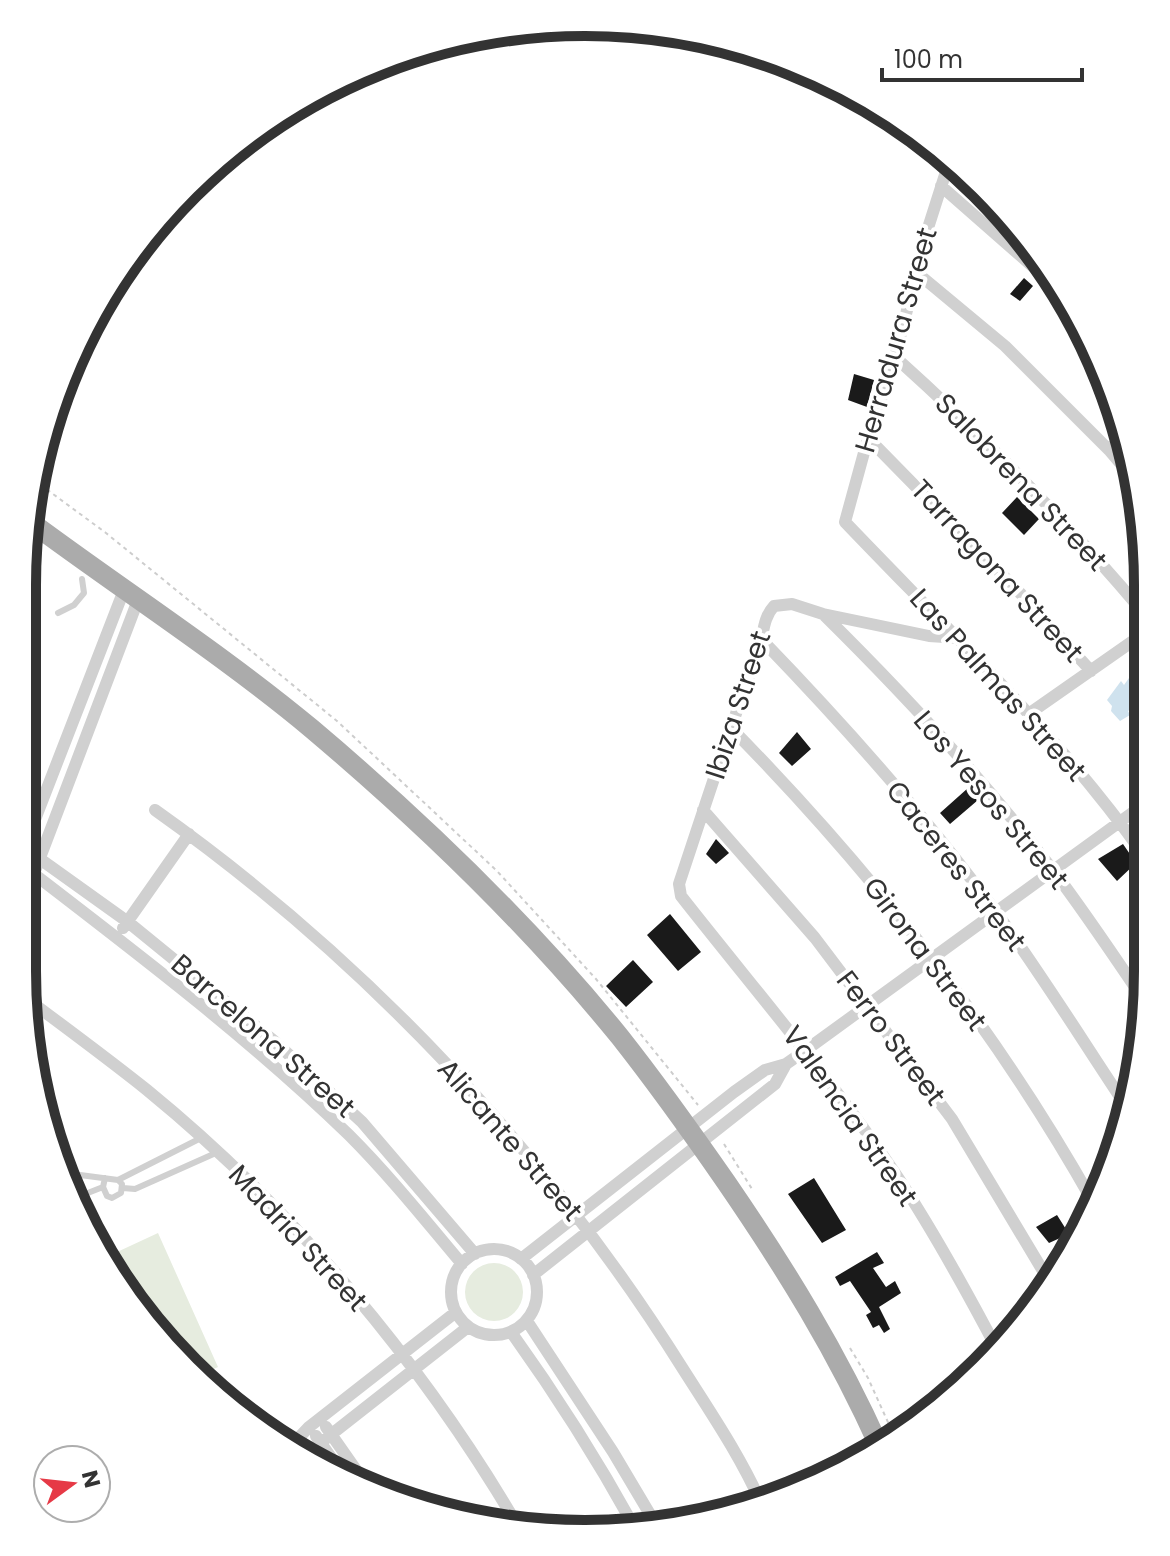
<svg xmlns="http://www.w3.org/2000/svg" width="1170" height="1556" viewBox="0 0 1170 1556" font-family="Poppins,sans-serif">
  <rect width="100%" height="100%" fill="#fff"/>
  <path fill="#e6ecdf" d="M158 1233 218 1367 199 1376 102 1259Z
    M465 1292a29 29 0 1 1 58 0a29 29 0 1 1-58 0Z"/>
  <path fill="#cfe2ee" d="M1137 677 1143 684V706L1140 709 1136 705 1128 711 1130 715 1120 721 1111 711 1112 706 1107 700 1121 681 1124 685 1129 678Z"/>
  <path fill="#1a1a1a" d="M1024 278 1033 286 1020 301 1010 294Z
    M854 374 874 380 867 407 848 400Z
    M1017 497 1039 519 1024 535 1002 513Z
    M797 732 811 749 792 766 779 753Z
    M968 788 978 800 950 824 940 813Z
    M716 839 729 853 716 864 706 854Z
    M1123 844 1136 863 1117 881 1098 859Z
    M670 914 701 952 678 971 647 935Z
    M633 960 653 982 626 1007 606 986Z
    M814 1178 846 1230 822 1243 788 1194Z
    M1057 1215 1069 1234 1049 1243 1036 1227Z
    M877 1252 884 1263 873 1268 886 1287 895 1281 901 1293 879 1307 890 1329 884 1333 879 1325 873 1328 866 1315 871 1312 850 1281 840 1286 835 1277Z"/>
  <g fill="none" stroke-linecap="round" stroke-linejoin="round">
    <path stroke="#cdcdcd" stroke-width="2" stroke-dasharray="4 4" stroke-linecap="butt" d="M34 480 106 533 337 721 497 871 596 979 698 1105
      M724 1144 752 1189
      M850 1348 868 1378 896 1440"/>
    <path stroke="#d0d0d0" stroke-width="6" d="M58 613 74 605 84 593 82 579
      M65 1173 118 1180 122 1184 121 1193 112 1198 107 1196 103 1187 105 1178
      M118 1180 201 1138
      M123 1188 135 1189 218 1152
      M75 1198 103 1187"/>
    <path stroke="#d0d0d0" stroke-width="12" d="M471 34 490 39
      M950 159 928 228 895 357 868 438 845 522C948 630 1056 732 1143 854
      M941 186 1064 294
      M916 272 1005 346 1109 450 1136 482
      M895 357C983 436 1066 521 1143 612
      M868 438 1021 594 1091 671
      M1109 450 1125 435
      M823 614C904 694 983 779 1052 869 1084 911 1114 956 1143 999
      M960 638 929 636 823 614 792 604 774 606C762 619 764 636 758 651 730 728 705 806 679 884L681 896C754 989 831 1078 897 1176 934 1232 967 1292 998 1351
      M762 640C845 726 925 815 996 912 1042 975 1084 1043 1128 1109
      M1030 713 1143 634
      M730 727C870 869 995 1028 1093 1202
      M155 810C365 959 547 1152 683 1369 711 1413 741 1457 762 1505
      M703 810 815 938 952 1119 1052 1286
      M22 851 40 859 128 922 274 1041 362 1122 475 1254
      M22 853 124 590
      M22 868 34 874C142 957 251 1040 349 1135 389 1175 425 1220 462 1264
      M22 905 138 600
      M123 928 189 834
      M26 998C66 1028 107 1058 147 1090 295 1211 421 1361 518 1526
      M451 1292a43 43 0 1 1 86 0a43 43 0 1 1-86 0Z
      M521 1259 734 1092 765 1070 786 1064 806 1050 1143 805
      M533 1275 775 1084 786 1064
      M527 1321 613 1452 657 1526
      M511 1332C557 1396 598 1461 636 1530
      M326 1427 368 1487
      M316 1436 346 1479
      M291 1446 309 1427 456 1312
      M305 1455 468 1327"/>
    <path stroke="#ababab" stroke-width="20" d="M28 520C122 590 222 654 312 729 422 822 529 925 620 1037 657 1084 692 1133 726 1182 785 1268 837 1352 880 1448"/>
  </g>
  <g text-anchor="middle" dominant-baseline="central" stroke-width="8" stroke-linejoin="round" paint-order="stroke">
    <g font-size="28" fill="#333" stroke="#fff">
      <text transform="translate(896 340) rotate(-74)">Herradura Street</text>
      <text transform="translate(1021 482) rotate(46)">Salobrena Street</text>
      <text transform="translate(997 571) rotate(47)">Tarragona Street</text>
      <text transform="translate(998 685) rotate(48)">Las Palmas Street</text>
      <text transform="translate(738 705) rotate(-72)">Ibiza Street</text>
      <text transform="translate(991 800) rotate(50)">Los Yesos Street</text>
      <text transform="translate(956 866) rotate(52)">Caceres Street</text>
      <text transform="translate(925 954) rotate(53)">Girona Street</text>
      <text transform="translate(263 1036) rotate(41)">Barcelona Street</text>
      <text transform="translate(891 1038) rotate(53)">Ferro Street</text>
      <text transform="translate(850 1116) rotate(55)">Valencia Street</text>
      <text transform="translate(510 1140) rotate(49)">Alicante Street</text>
      <text transform="translate(298 1238) rotate(47)">Madrid Street</text>
    </g>
  </g>
  <path d="M0 0H1170V1556H0ZM585 36H585A549 549 0 0 1 1134 585V971A549 549 0 0 1 585 1520H585A549 549 0 0 1 36 971V585A549 549 0 0 1 585 36Z" fill="#fff" fill-rule="evenodd"/>
  <path fill="none" stroke="#333" stroke-width="10" d="M585 36H585A549 549 0 0 1 1134 585V971A549 549 0 0 1 585 1520H585A549 549 0 0 1 36 971V585A549 549 0 0 1 585 36Z"/>
  <g transform="translate(72 1484) rotate(75)"><circle r="38" fill="#ffffff" stroke="#adadad" stroke-width="2"/>
  <path d="M0-6L14 30L0 20L-14 30Z" fill="#e63946"/>
  <text y="-12" font-size="22" font-weight="bold" text-anchor="middle" fill="#333333">N</text>
  </g>
  <path d="M882 68v12h200v-12" fill="none" stroke="#333333" stroke-width="4"/>
  <text x="894" y="68" font-size="24" fill="#333333" stroke="#ffffff" stroke-width="6" paint-order="stroke">100 m</text>
</svg>
